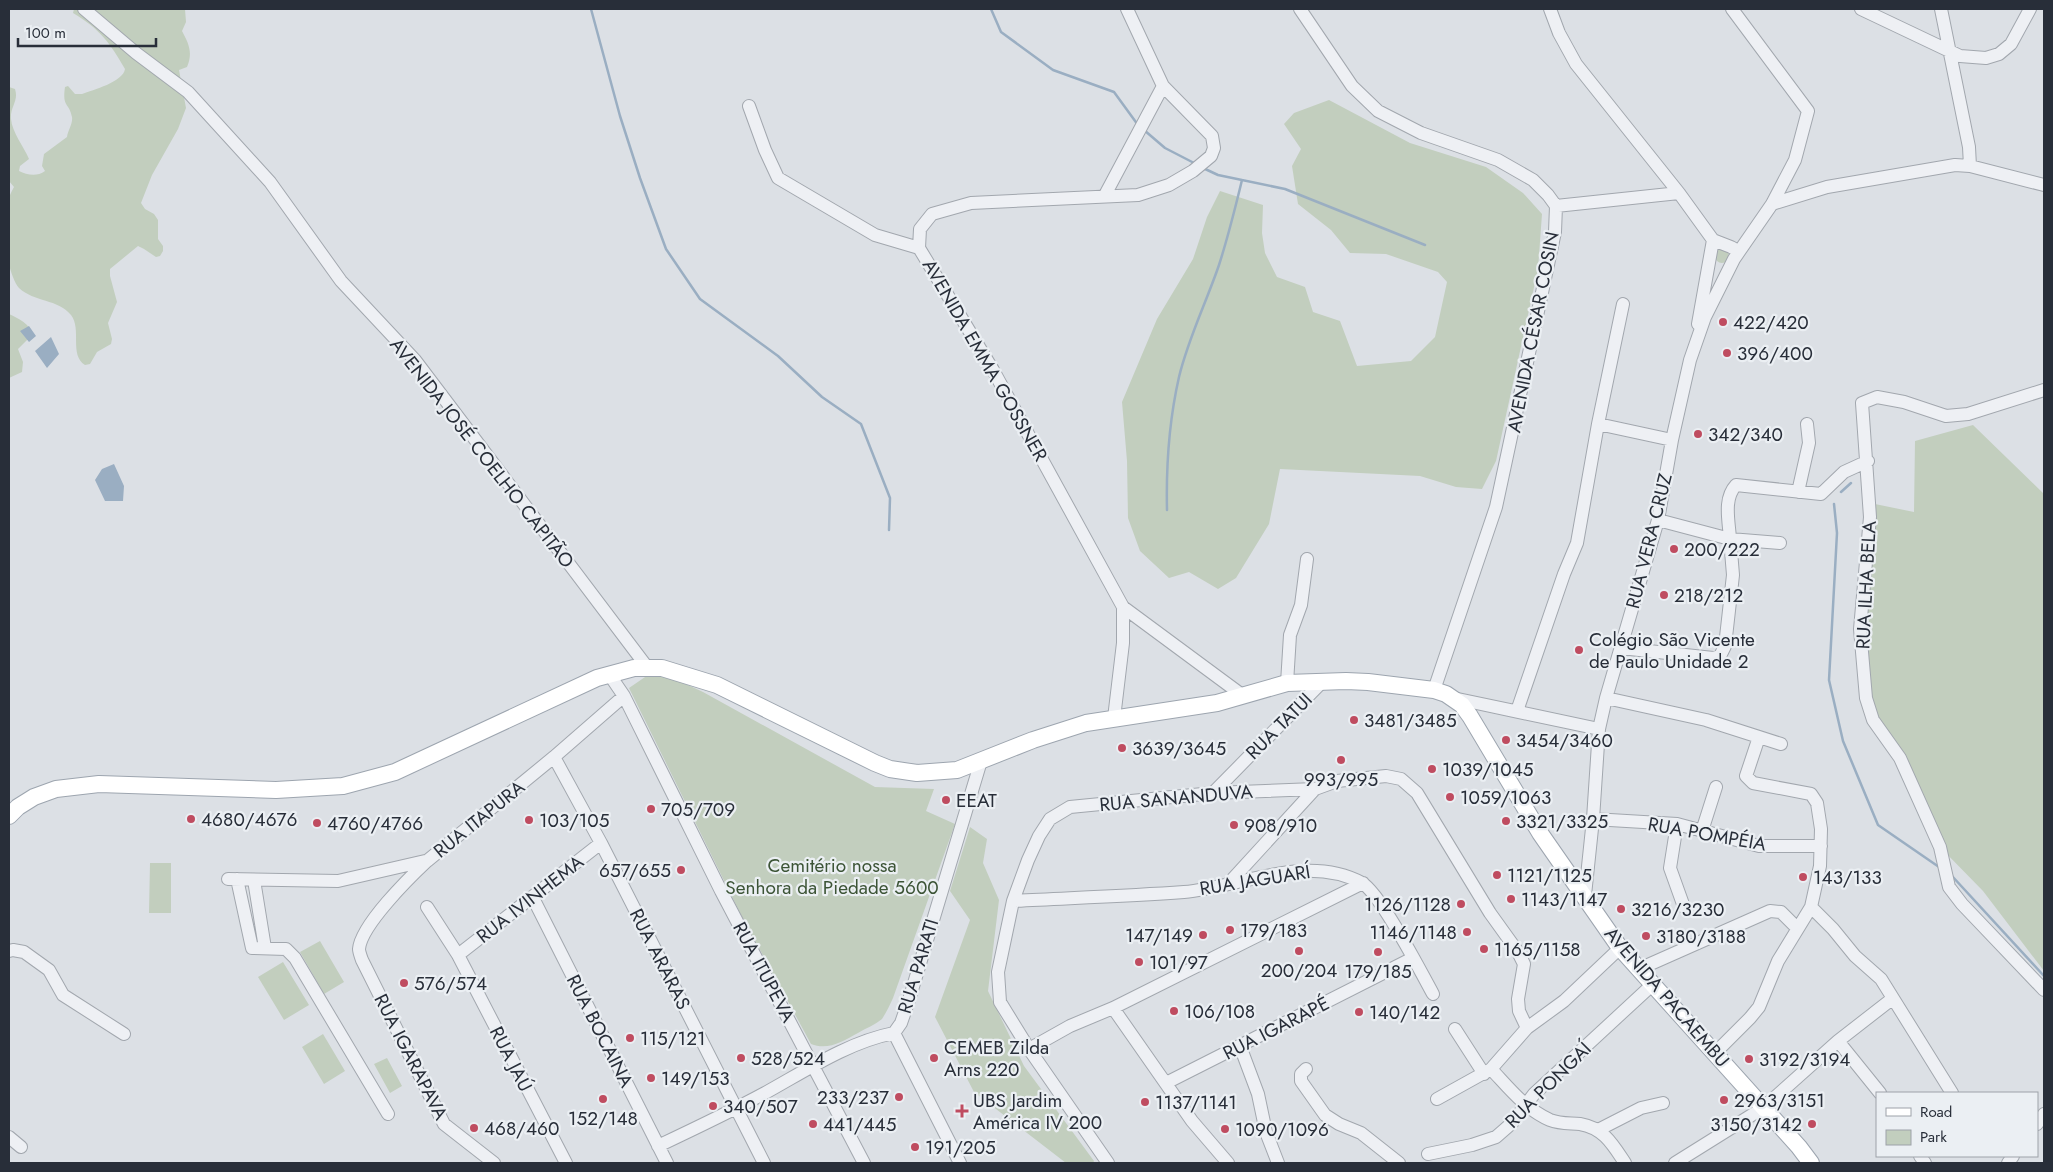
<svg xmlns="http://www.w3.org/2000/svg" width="2053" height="1172" viewBox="0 0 2053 1172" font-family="Jost,sans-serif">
  <rect width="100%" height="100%" fill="#dce0e5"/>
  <path fill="#c2cebe" d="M74 9H185L186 22 182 31C189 44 193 53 187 67L179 70 186 108 178 129 152 175 141 203 145 209 154 214 158 220V239L163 246V251L160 256 156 257 144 249 138 246 110 269V276L117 302 108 323 112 339 111 344 97 352 90 364 85 365C69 355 82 329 71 315 58 299 34 302 19 288 15 284 10 270 9 264 7 256 7 204 9 198 10 194 12 191 14 187L9 181V87L15 89C19 101 10 107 11 119 12 132 24 147 29 159L20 166 19 171C27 175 37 177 45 171L42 166 44 154 67 137C68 130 73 124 72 117 69 102 62 108 65 87L68 86 75 94H82C93 90 123 82 125 69 110 43 100 29 73 13Z
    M1329 100 1410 143 1486 167 1523 193 1542 214 1538 269 1496 461 1482 489 1456 487 1420 476 1280 469 1269 524 1236 578 1218 589 1189 572 1169 578 1140 551 1128 518 1127 461 1122 402 1157 319 1193 259 1207 217 1220 191 1263 205 1262 233 1265 253 1277 277 1305 287 1313 312 1340 321 1357 366 1411 361 1435 337 1447 282 1438 272 1386 254 1350 253 1331 230 1298 204 1292 166 1301 149 1284 124 1294 113Z
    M1715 256a7 7 0 1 1 14 0a7 7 0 1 1-14 0Z
    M9 314C19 319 30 323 32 335L18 349 23 362 22 372 9 378Z
    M1973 425 2044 494V971L1983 891 1940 847 1866 698 1860 629 1870 503 1914 512 1915 441Z
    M648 675 675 679 703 692 875 787 934 789 926 811 955 824 893 998C890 1005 886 1013 882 1019 875 1025 866 1028 858 1033 843 1041 828 1051 811 1044L739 911 629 688Z
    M970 827 987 839 983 863 999 900 988 991 1024 1066 1094 1161 1093 1163H1066L974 1092 935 1017 970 920 950 891Z
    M150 863H171V913H149Z
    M320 941 344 982 324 994 300 952Z
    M283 962 309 1005 284 1020 258 977Z
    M323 1034 345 1071 324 1084 302 1047Z
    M387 1058 402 1086 390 1093 374 1064Z"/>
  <path fill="#9aaec2" d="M29 326 36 336 29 342 20 331Z
    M51 337 59 354 47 368 35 351Z
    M114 464 124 486 123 501H105L95 480 102 469Z"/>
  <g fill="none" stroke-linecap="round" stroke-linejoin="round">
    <path stroke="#9aaec2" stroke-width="2.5" d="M591 9 620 116 640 178 666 249 700 299 778 356 822 397 861 424 890 498 889 530
      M991 9 1001 32 1053 70 1114 92 1138 125
      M1144 130 1165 148 1196 164
      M1203 168 1218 175 1285 189 1425 245
      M1841 492 1851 483
      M1834 504 1837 533 1829 680 1843 741 1878 825 1939 867
      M1167 510C1166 465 1169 421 1179 377 1188 339 1206 303 1219 265 1228 237 1235 209 1242 180
      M1952 876 2044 976"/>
    <defs>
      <path id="minor" d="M84 9 136 53 188 92 270 182 341 281 415 360 647 667
        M1127 9 1163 86 1212 136 1214 148 1211 156 1193 171 1169 185 1138 195 971 203 932 214 920 229 919 248 993 370 1123 607 1242 695
        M1300 9 1352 86 1378 111 1421 133 1498 160 1533 180 1548 195 1556 206 1555 232 1496 507 1434 690
        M1550 9 1559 33 1576 64 1679 193 1713 240
        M1861 9 1960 56 1986 58 1999 54 2011 44 2030 9
        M1941 9 1969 147 1970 166
        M749 106 765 150 778 178 875 235 919 248
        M1105 195 1163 86
        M1772 204 1827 187 1955 165 1970 166 2044 185
        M1556 206 1679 193
        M1713 240 1731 247 1738 251
        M1698 324 1713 240
        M2044 390 1968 414 1946 416 1904 402 1877 397 1862 403 1870 517 1860 629 1866 698 1873 720 1900 758 1940 847 1949 887 1962 904 2044 990
        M1598 424 1672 440
        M1798 492 1809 443 1807 424
        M1658 520 1730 539C1729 521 1723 499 1736 485L1821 494 1844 472 1868 461
        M1621 648 1713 658 1720 656 1725 646 1733 575 1730 539 1780 543
        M609 674 624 696 721 891 864 1163
        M1287 683 1290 635 1301 605 1307 559
        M1453 698 1599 729
        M1606 698 1706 720 1781 744
        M1517 711 1564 574 1577 543 1598 424 1623 304
        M1114 718 1123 643V607
        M554 757 601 843 764 1163
        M1213 793 1323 681
        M1593 819 1677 824 1759 846H1821
        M1677 824 1670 868 1684 907
        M1702 831 1716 787
        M228 879 338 881 425 861
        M237 879 252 948 286 949 295 958 388 1114
        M254 880 265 948
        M1229 883 1315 789
        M1585 895 1593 819 1599 729 1606 698 1658 520 1672 440 1690 360 1705 317 1734 259 1772 204 1795 160 1808 111 1732 9
        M533 898 667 1163
        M1013 901C1070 898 1127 896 1184 892 1241 887 1306 853 1362 883 1380 893 1421 972 1433 994
        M427 907 458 955 566 1163
        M1811 907 1833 929 1855 956 1881 979 1952 1093
        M9 951 13 950 24 952 49 970 63 995 124 1034
        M458 955 601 843
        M1639 969 1770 911 1781 912 1797 928
        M1113 1008 1192 1121 1228 1163
        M1455 1029 1484 1074
        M894 1033 960 1163
        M1838 1041 1880 1093
        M1240 1046 1258 1094 1266 1132 1278 1163
        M1029 1049 1070 1026 1113 1008 1363 883
        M1715 1053 1750 1018 1759 1007 1778 961 1811 907 1820 866 1821 829 1817 803 1811 794 1753 783 1746 776 1759 737
        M1306 1069 1301 1074V1081L1325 1115 1339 1124 1361 1133 1399 1163
        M1491 1069C1509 1088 1525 1109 1550 1120 1560 1124 1570 1123 1580 1124 1604 1128 1613 1145 1625 1163
        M1166 1083 1413 958
        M1437 1099 1491 1069 1527 1028 1564 1001 1620 948
        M2037 1124 2044 1114
        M1598 1130 1641 1108 1663 1103
        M9 1137 21 1147
        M658 1146C694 1129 730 1112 765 1093 805 1071 848 1042 894 1033L901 1023 909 1000 981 761
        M1428 1154 1472 1145 1496 1137 1512 1123 1534 1094 1652 985
        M1920 1156 1925 1163
        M494 1163 444 1124 362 960C361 957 359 952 359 949 361 925 410 877 427 861L554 757 624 696
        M1108 1163 1029 1049 1000 1002 998 972 1013 901 1028 860 1039 836 1050 819 1070 807 1213 793 1315 789 1337 781 1386 776 1401 779 1417 793 1490 913 1518 952 1524 964 1518 999 1519 1011 1527 1028
        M1675 1163 1763 1108 1838 1041 1892 999
        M2008 1163 2013 1156"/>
      <path id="major" d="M9 816 18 807 34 797 56 789 99 784 276 790 343 786 395 772 597 678 634 668H662L717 685 875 763 890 769 917 773 957 770 1033 740 1086 723 1217 703 1287 683 1346 681 1368 682 1434 690 1446 694 1462 705 1470 716 1540 833 1620 948 1799 1147 1811 1163"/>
    </defs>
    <use href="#minor" stroke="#a2a7ae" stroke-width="14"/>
    <use href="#major" stroke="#9da5af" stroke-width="18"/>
    <use href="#minor" stroke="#eef0f4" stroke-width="12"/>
    <use href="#major" stroke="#fff" stroke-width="16"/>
  </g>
  <g fill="#bf4c60" stroke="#ebeff3" stroke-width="2">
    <circle cx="1723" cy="322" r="5"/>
    <circle cx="1727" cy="353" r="5"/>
    <circle cx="1698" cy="434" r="5"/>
    <circle cx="1674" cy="549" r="5"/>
    <circle cx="1664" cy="595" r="5"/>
    <circle cx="1579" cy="650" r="5"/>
    <circle cx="1354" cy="720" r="5"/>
    <circle cx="1506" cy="740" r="5"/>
    <circle cx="1122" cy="748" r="5"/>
    <circle cx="1341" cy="760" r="5"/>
    <circle cx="1432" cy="769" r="5"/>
    <circle cx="1450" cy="797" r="5"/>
    <circle cx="946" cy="800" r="5"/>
    <circle cx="651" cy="809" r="5"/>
    <circle cx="191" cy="819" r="5"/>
    <circle cx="529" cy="820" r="5"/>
    <circle cx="1506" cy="821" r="5"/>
    <circle cx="317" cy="823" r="5"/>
    <circle cx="1234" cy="825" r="5"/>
    <circle cx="681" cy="870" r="5"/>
    <circle cx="1497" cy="875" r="5"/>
    <circle cx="1803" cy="877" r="5"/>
    <circle cx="1511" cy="899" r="5"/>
    <circle cx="1461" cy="904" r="5"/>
    <circle cx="1621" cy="909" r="5"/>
    <circle cx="1230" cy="930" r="5"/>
    <circle cx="1467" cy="932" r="5"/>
    <circle cx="1203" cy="935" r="5"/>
    <circle cx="1646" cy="936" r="5"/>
    <circle cx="1484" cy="949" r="5"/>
    <circle cx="1299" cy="951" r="5"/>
    <circle cx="1378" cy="952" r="5"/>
    <circle cx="1139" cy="962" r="5"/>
    <circle cx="404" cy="983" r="5"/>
    <circle cx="1174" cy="1011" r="5"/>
    <circle cx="1359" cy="1012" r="5"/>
    <circle cx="630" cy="1038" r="5"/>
    <circle cx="741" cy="1058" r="5"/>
    <circle cx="934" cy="1058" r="5"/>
    <circle cx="1749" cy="1059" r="5"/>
    <circle cx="651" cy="1078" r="5"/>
    <circle cx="899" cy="1097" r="5"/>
    <circle cx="603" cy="1099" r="5"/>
    <circle cx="1724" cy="1100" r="5"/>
    <circle cx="1145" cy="1102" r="5"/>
    <circle cx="713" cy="1106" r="5"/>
    <path d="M959.5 1103.5h5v5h5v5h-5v5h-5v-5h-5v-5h5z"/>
    <circle cx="813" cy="1124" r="5"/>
    <circle cx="1812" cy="1124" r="5"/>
    <circle cx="474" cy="1128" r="5"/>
    <circle cx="1225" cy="1129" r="5"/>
    <circle cx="915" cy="1147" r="5"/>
  </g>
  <g text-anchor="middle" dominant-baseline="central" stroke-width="4.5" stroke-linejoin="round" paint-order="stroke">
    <g font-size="19" fill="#282e39" stroke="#ebeff3" text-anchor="start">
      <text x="1733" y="322">422/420</text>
      <text x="1737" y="353">396/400</text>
      <text x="1708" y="434">342/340</text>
      <text x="1684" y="549">200/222</text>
      <text x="1674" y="595">218/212</text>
      <text x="1589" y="639">Colégio São Vicente<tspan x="1589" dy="22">de Paulo Unidade 2</tspan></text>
      <text x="1364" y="720">3481/3485</text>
      <text x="1516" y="740">3454/3460</text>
      <text x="1132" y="748">3639/3645</text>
      <text x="1442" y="769">1039/1045</text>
      <text x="1341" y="779" text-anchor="middle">993/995</text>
      <text x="1460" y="797">1059/1063</text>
      <text x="956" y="800">EEAT</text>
      <text x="661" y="809">705/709</text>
      <text x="201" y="819">4680/4676</text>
      <text x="539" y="820">103/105</text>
      <text x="1516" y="821">3321/3325</text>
      <text x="327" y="823">4760/4766</text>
      <text x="1244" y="825">908/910</text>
      <text x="671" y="870" text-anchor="end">657/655</text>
      <text x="1507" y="875">1121/1125</text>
      <text x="1813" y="877">143/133</text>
      <text x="1521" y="899">1143/1147</text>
      <text x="1451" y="904" text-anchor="end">1126/1128</text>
      <text x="1631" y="909">3216/3230</text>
      <text x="1240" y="930">179/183</text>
      <text x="1457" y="932" text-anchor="end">1146/1148</text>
      <text x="1193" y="935" text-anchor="end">147/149</text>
      <text x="1656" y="936">3180/3188</text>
      <text x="1494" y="949">1165/1158</text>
      <text x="1149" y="962">101/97</text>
      <text x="1299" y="970" text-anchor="middle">200/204</text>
      <text x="1378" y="971" text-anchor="middle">179/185</text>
      <text x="414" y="983">576/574</text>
      <text x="1184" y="1011">106/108</text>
      <text x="1369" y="1012">140/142</text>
      <text x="640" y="1038">115/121</text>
      <text x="944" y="1047">CEMEB Zilda<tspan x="944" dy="22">Arns 220</tspan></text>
      <text x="751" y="1058">528/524</text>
      <text x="1759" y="1059">3192/3194</text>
      <text x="661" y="1078">149/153</text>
      <text x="889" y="1097" text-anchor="end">233/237</text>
      <text x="973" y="1100">UBS Jardim<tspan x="973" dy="22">América IV 200</tspan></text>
      <text x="1734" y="1100">2963/3151</text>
      <text x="1155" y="1102">1137/1141</text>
      <text x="723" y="1106">340/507</text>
      <text x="603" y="1118" text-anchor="middle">152/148</text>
      <text x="823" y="1124">441/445</text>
      <text x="1802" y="1124" text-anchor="end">3150/3142</text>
      <text x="484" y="1128">468/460</text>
      <text x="1235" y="1129">1090/1096</text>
      <text x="925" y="1147">191/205</text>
    </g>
    <g font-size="19" fill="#282e39" stroke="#ebeff3">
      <text transform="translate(1533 332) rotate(-79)">AVENIDA CÉSAR COSIN</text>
      <text transform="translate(985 360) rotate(60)">AVENIDA EMMA GOSSNER</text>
      <text transform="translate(482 453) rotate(52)">AVENIDA JOSÉ COELHO CAPITÃO</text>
      <text transform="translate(1649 541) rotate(-76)">RUA VERA CRUZ</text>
      <text transform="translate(1866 585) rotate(-87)">RUA ILHA BELA</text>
      <text transform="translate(1279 726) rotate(-45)">RUA TATUI</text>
      <text transform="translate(1176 798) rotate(-5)">RUA SANANDUVA</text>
      <text transform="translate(479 819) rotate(-39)">RUA ITAPURA</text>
      <text transform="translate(1707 834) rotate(10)">RUA POMPÉIA</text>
      <text transform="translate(1255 880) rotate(-9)">RUA JAGUARÍ</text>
      <text transform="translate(530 899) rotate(-38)">RUA IVINHEMA</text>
      <text transform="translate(660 959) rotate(63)">RUA ARARAS</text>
      <text transform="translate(918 966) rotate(-73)">RUA PARATI</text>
      <text transform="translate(764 972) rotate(62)">RUA ITUPEVA</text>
      <text transform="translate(1667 997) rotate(49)">AVENIDA PACAEMBU</text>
      <text transform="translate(1276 1028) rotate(-27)">RUA IGARAPÉ</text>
      <text transform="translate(600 1031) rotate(63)">RUA BOCAINA</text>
      <text transform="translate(411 1057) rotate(63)">RUA IGARAPAVA</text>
      <text transform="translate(511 1059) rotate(63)">RUA JAÚ</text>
      <text transform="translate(1548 1085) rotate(-45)">RUA PONGAÍ</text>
    </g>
    <g font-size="19" fill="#3c5436" stroke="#ebeff3">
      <text x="832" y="865">Cemitério nossa<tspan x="832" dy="22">Senhora da Piedade 5600</tspan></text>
    </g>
  </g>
  <rect width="2053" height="1172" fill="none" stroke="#282e39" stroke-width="20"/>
  <rect x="1876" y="1092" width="162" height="65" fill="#ebeff3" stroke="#9da2a9"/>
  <rect x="1886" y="1108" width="25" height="8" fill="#ffffff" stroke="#9da2a9"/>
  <text x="1920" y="1117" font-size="15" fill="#282e39">Road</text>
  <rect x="1886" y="1130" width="25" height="15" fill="#c2cebe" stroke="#9da2a9"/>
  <text x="1920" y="1142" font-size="15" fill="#282e39">Park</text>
  <path d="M18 38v8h138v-8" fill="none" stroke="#282e39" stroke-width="2.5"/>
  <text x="25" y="38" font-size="15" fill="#282e39" stroke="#ebeff3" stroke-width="4" paint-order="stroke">100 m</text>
</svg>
